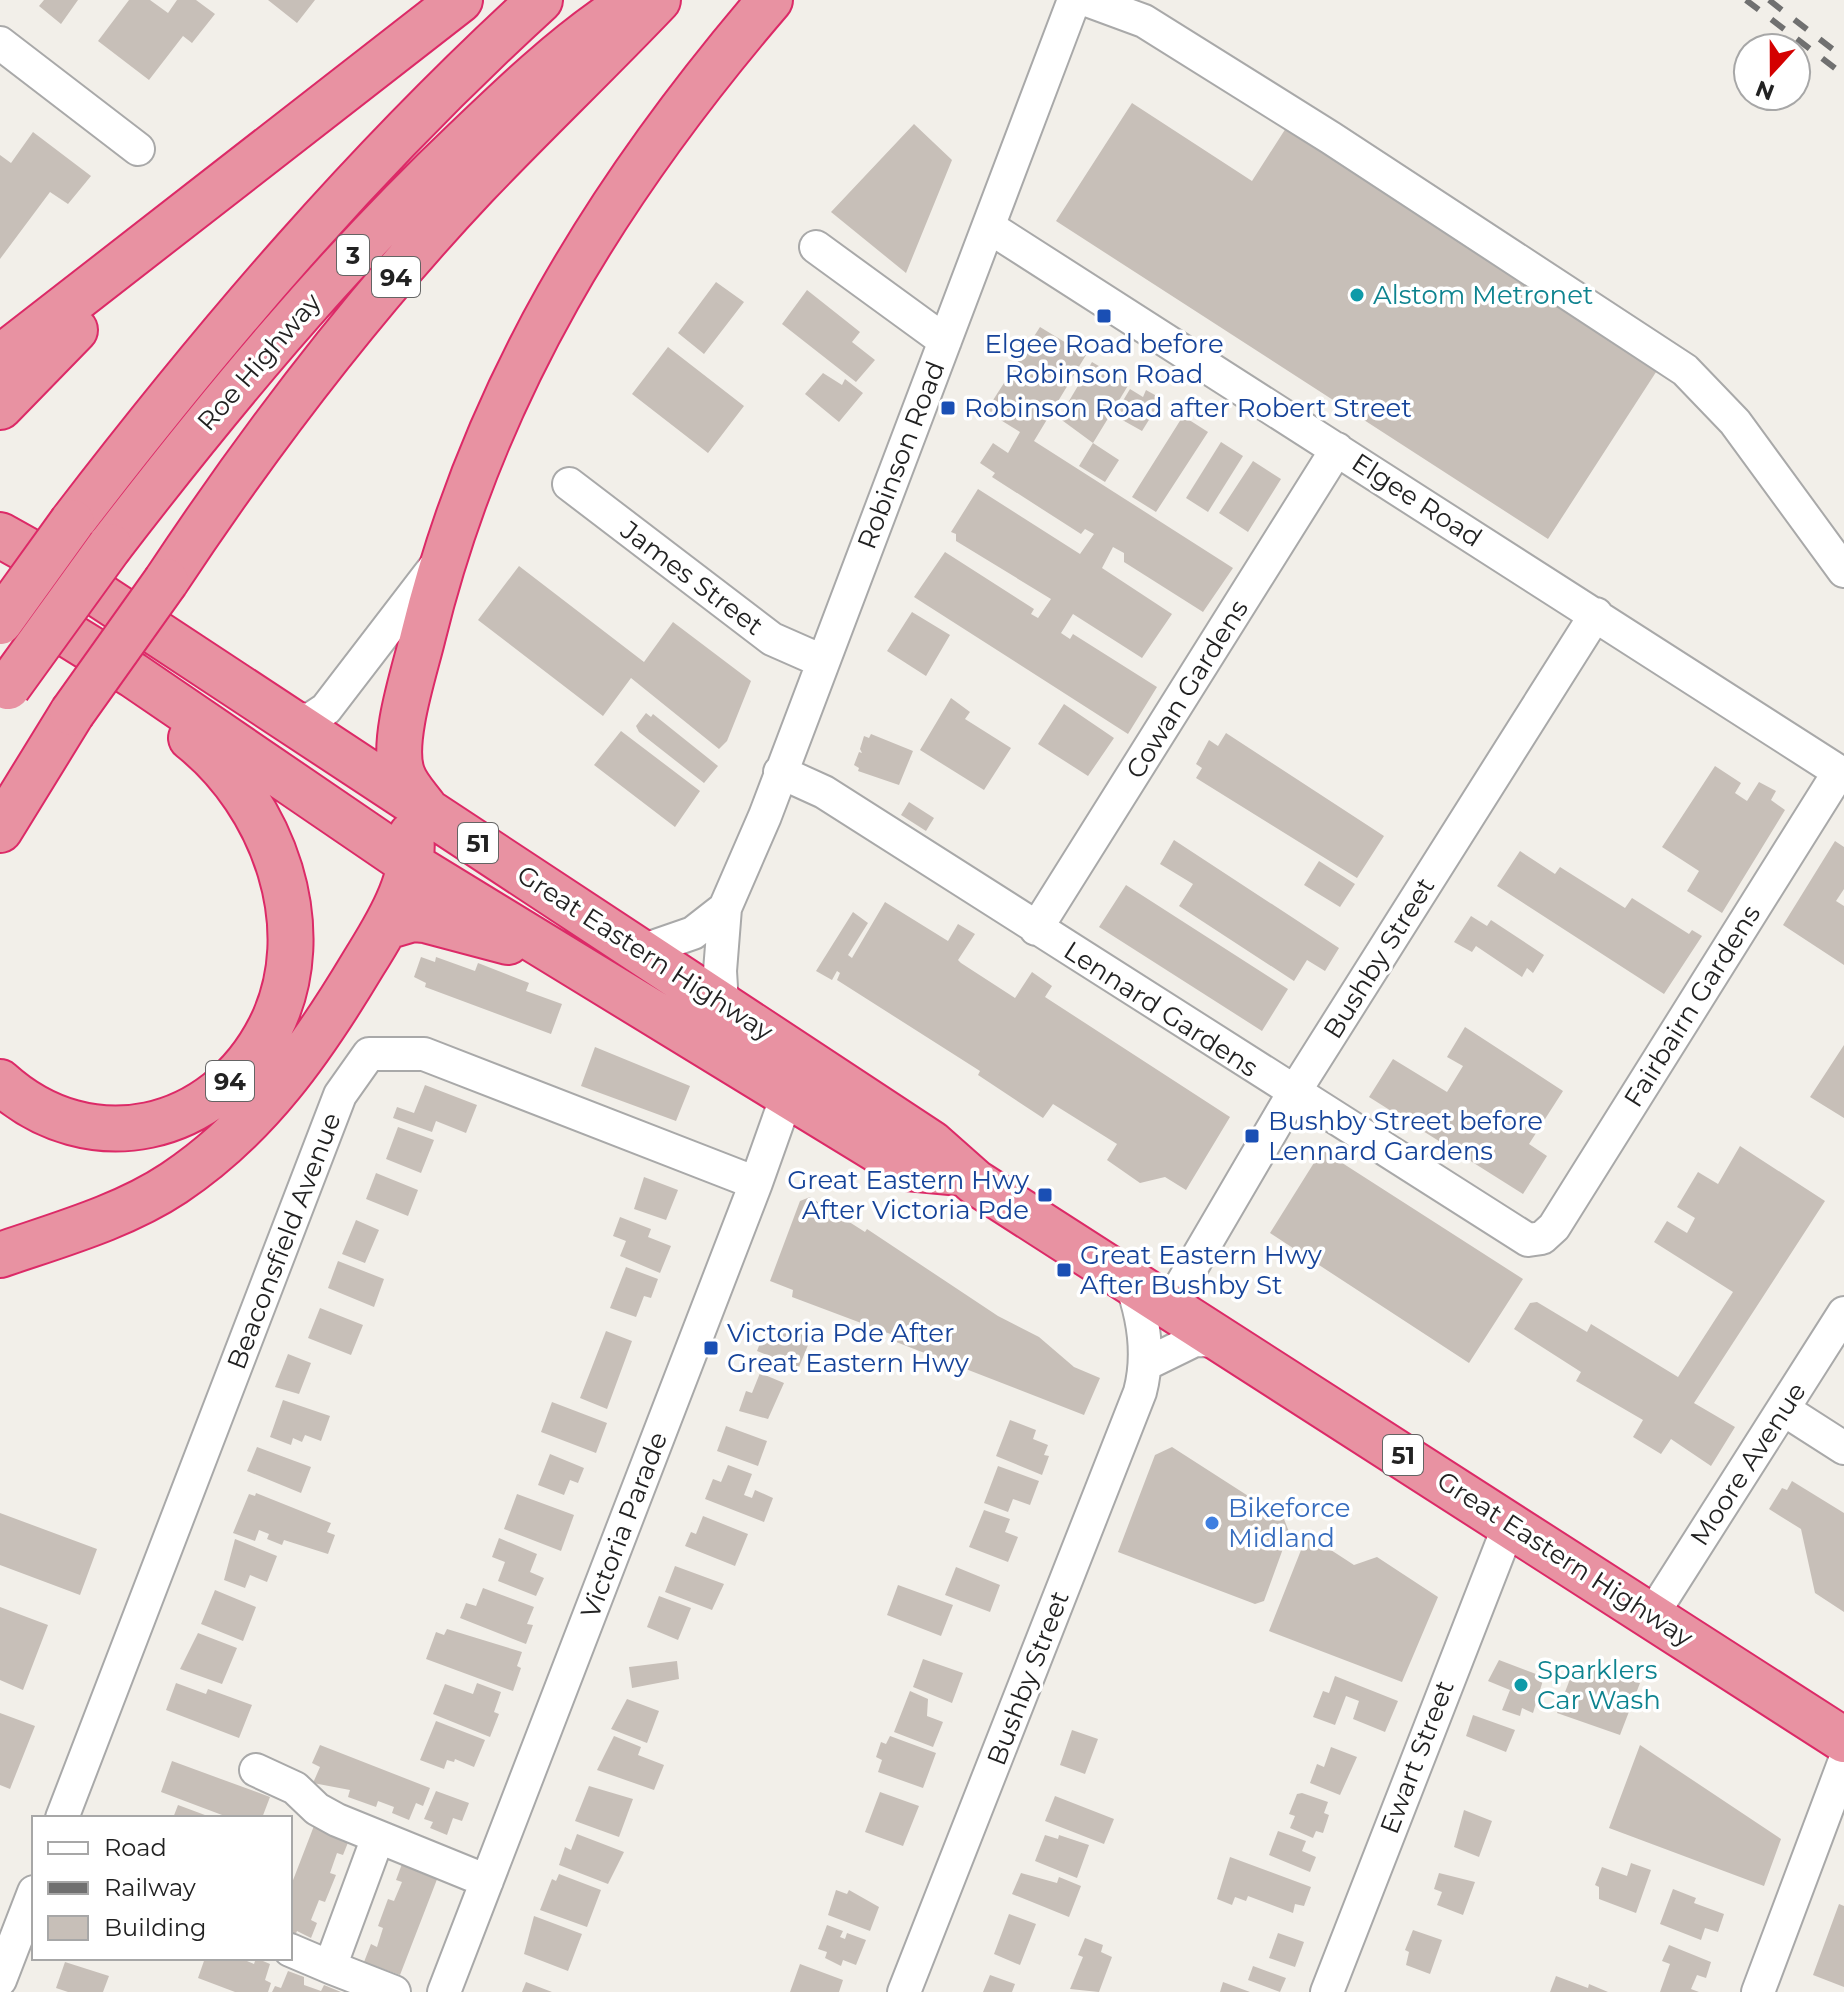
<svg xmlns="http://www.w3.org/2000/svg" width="1844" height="1992" viewBox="0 0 1844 1992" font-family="Montserrat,sans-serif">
  <rect width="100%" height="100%" fill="#f2efe9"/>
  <path fill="#c7bfb8" d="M44 0H78L61 24 39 6Z
    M129 0H150L168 13 177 0H196L215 14 192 43 183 36 149 80 98 41Z
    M268 0H315L297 23Z
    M1132 103 1252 181 1286 128 1658 369 1548 539 1056 221Z
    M914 124 952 160 906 273 831 212Z
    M33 132 91 176 68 204 50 192 0 259V155L11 163Z
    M716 282 744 302 704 354 678 333Z
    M807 290 860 332 852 342 875 360 856 382 782 324Z
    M1040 327 1086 355 1034 441 1233 568 1203 612 1124 562V553L1113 547 1102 568 1172 614 1142 658 1073 614 1061 633 1070 639 1073 634 1157 687 1128 734 914 597 945 552 1034 609 1031 614 1038 618 1051 599 956 541V534L951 532 978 489 1080 554 1094 534 1085 529 1081 534 992 477 995 473 980 463 993 443 1008 453 1020 432 986 411Z
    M668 347 744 406 708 453 632 394Z
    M1092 362 1129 384 1093 443 1059 418Z
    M823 373 842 385 845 379 863 393 839 422 805 394Z
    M1130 389 1143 397 1146 390 1162 399 1142 431 1117 417 1121 411 1118 409Z
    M1183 416 1208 432 1156 512 1132 497Z
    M1221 442 1243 456 1208 512 1186 498Z
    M1093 443 1119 460 1105 482 1079 466Z
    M1253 461 1281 479 1248 532 1219 513Z
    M519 566 644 662 673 622 751 681 727 741 719 749 631 678 603 716 478 620Z
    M912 612 950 635 926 676 887 651Z
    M951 698 970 712 965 719 1011 748 984 790 920 750Z
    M1064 704 1114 738 1088 776 1038 744Z
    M646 713 651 717 653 714 718 766 704 783 639 732 636 726Z
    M621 731 700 791 675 827 594 765Z
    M1226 733 1384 836 1357 878 1196 778 1202 768 1196 764 1209 740 1218 746Z
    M871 734 913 751 899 785 858 771 859 768 854 765 859 752 862 753 860 749 864 736 869 738Z
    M1715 766 1741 783 1735 793 1747 801 1759 782 1776 791 1771 800 1785 810 1722 913 1687 891 1699 871 1662 847Z
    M909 802 934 818 926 831 901 815Z
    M1174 840 1339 948 1325 971 1307 960 1294 981 1179 906 1193 884 1160 864Z
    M1835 841 1844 847V889L1836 901 1844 906V965L1783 925Z
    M1520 851 1555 874 1560 867 1625 908 1632 898 1689 934 1692 930 1702 936 1664 994 1497 886Z
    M1319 861 1355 884 1340 907 1304 885Z
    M1126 885 1288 989 1262 1031 1099 927Z
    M885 902 948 941 958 924 975 934 958 960 961 963 1015 998 1032 972 1052 986 1045 997 1230 1117 1186 1190 1165 1177 1140 1183 1107 1160 1117 1144 1053 1104 1043 1118 978 1075 980 1071 837 980 840 973 837 971 832 980 816 971 853 912 868 923 848 955 852 958Z
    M1471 916 1487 926 1491 920 1544 955 1533 973 1527 968 1522 977 1476 946 1472 952 1454 942Z
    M421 957 435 962 436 957 475 971 478 963 529 983 526 991 562 1004 551 1034 425 987 426 983 414 977Z
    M1465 1027 1563 1091 1529 1144 1547 1156 1523 1194 1369 1097 1393 1059 1447 1092 1463 1066 1447 1057Z
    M1844 1045V1118L1810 1097Z
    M595 1047 690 1086 676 1121 581 1086Z
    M425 1085 477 1105 466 1133 436 1121 432 1132 393 1118 397 1107 414 1113Z
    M398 1127 434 1140 421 1173 386 1159Z
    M1740 1146 1825 1201 1694 1403 1735 1427 1711 1466 1671 1439 1661 1454 1633 1437 1643 1420 1576 1381 1581 1372 1514 1329 1530 1303 1537 1302 1587 1332 1591 1324 1678 1377 1733 1292 1654 1242 1667 1221 1687 1233 1695 1218 1677 1207 1698 1172 1718 1184Z
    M1322 1150 1523 1279 1469 1363 1270 1233Z
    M376 1173 418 1190 408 1216 366 1199Z
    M644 1177 678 1190 666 1220 634 1209Z
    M810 1197 865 1232 867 1229 998 1316 1039 1337 1074 1367 1100 1378 1084 1415 891 1340 893 1335 792 1297 793 1290 770 1281 800 1201Z
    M620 1217 651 1229 648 1237 671 1246 660 1273 620 1256 626 1241 613 1236Z
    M356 1220 379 1230 365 1263 342 1254Z
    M338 1261 384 1279 374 1307 328 1288Z
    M626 1267 658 1279 651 1298 644 1296 636 1317 610 1308Z
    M320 1308 363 1325 351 1355 308 1338Z
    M776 1325 811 1338 799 1367 757 1351 764 1333 773 1336Z
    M606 1331 632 1341 607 1409 580 1398Z
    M288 1354 311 1363 299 1394 275 1387Z
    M760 1373 784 1383 768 1419 739 1411 746 1391 752 1393Z
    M283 1400 330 1416 321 1441 305 1435 302 1442 293 1438 291 1445 270 1437Z
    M552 1402 607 1423 596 1453 541 1432Z
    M1010 1420 1036 1430 1033 1439 1048 1445 1044 1455 1049 1456 1042 1475 996 1456Z
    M726 1426 767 1441 758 1466 717 1451Z
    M257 1447 311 1467 301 1493 247 1471Z
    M1172 1447 1284 1519 1289 1532 1264 1601 1255 1604 1118 1552 1155 1455Z
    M550 1454 584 1468 578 1483 570 1480 564 1495 538 1485Z
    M728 1465 752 1474 744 1495 752 1498 755 1490 773 1498 764 1522 705 1499 713 1479 721 1482Z
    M998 1466 1039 1481 1030 1505 1013 1499 1008 1512 984 1503Z
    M1792 1481 1844 1513V1612L1815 1593 1801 1529 1769 1509 1782 1488 1787 1490Z
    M256 1493 331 1523 327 1532 335 1535 328 1554 284 1540 282 1545 267 1539 269 1534 259 1530 255 1541 233 1533 249 1494 255 1496Z
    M517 1494 574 1515 561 1551 504 1529Z
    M984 1510 1010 1519 1005 1532 1018 1537 1008 1562 969 1547Z
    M0 1513 97 1549 80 1595 0 1565Z
    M703 1516 748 1534 735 1566 685 1546 691 1532 696 1534Z
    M499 1538 537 1554 530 1572 544 1578 536 1596 498 1581 505 1562 492 1557Z
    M235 1539 277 1556 267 1582 250 1575 245 1588 224 1580Z
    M1314 1539 1354 1565 1377 1557 1438 1597 1402 1682 1269 1631 1305 1540Z
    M675 1566 724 1584 712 1610 665 1592Z
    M956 1567 1000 1585 990 1612 945 1595Z
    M898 1585 953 1605 941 1636 887 1615Z
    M483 1588 534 1607 527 1624 533 1625 526 1644 460 1618 466 1603 476 1606Z
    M215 1590 256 1607 243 1641 201 1624Z
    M659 1596 691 1608 678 1640 647 1627Z
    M0 1607 48 1625 23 1690 0 1680Z
    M447 1629 522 1652 517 1666 521 1668 513 1691 426 1659 436 1632 444 1635Z
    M198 1633 237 1648 222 1684 180 1669Z
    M923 1659 963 1673 952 1703 913 1687Z
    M1499 1660 1544 1677 1533 1713 1522 1708 1520 1716 1502 1710 1510 1690 1488 1681Z
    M677 1661 679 1679 632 1688 629 1667Z
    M1582 1663 1640 1683 1620 1735 1557 1713 1570 1679 1576 1681Z
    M1335 1676 1398 1701 1385 1732 1353 1719 1359 1701 1346 1696 1335 1725 1313 1717 1323 1691 1329 1693Z
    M176 1683 206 1694 208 1689 252 1705 239 1738 166 1710Z
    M477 1683 501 1692 494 1712 499 1714 490 1737 433 1714 445 1684 473 1694Z
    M910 1691 928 1699 927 1716 943 1722 933 1747 894 1732Z
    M627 1699 659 1711 647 1743 611 1729Z
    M0 1713 35 1726 10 1789 0 1785Z
    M1473 1715 1515 1730 1506 1752 1466 1736Z
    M436 1721 485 1740 474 1767 455 1759 454 1762 447 1760 444 1769 420 1760Z
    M1072 1730 1098 1739 1085 1774 1060 1765Z
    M614 1736 641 1747 638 1755 664 1765 654 1790 597 1770Z
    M890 1736 936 1753 923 1788 878 1772 882 1760 876 1757 881 1742 886 1744Z
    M320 1745 430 1788 423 1806 416 1803 409 1820 392 1813 394 1807 378 1801 376 1807 348 1797 350 1790 313 1783 320 1767 312 1763Z
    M1640 1745 1781 1839 1764 1886 1609 1828Z
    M1331 1747 1357 1757 1340 1795 1310 1783 1317 1764 1324 1767Z
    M172 1761 270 1797 262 1818H230L161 1792Z
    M589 1786 633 1799 619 1837 575 1821Z
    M436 1791 469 1803 462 1821 453 1818 447 1835 430 1828 433 1822 424 1819Z
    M880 1792 919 1806 903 1846 865 1832Z
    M1302 1793 1328 1802 1324 1813 1329 1815 1323 1833 1316 1831 1313 1838 1290 1828 1295 1816 1289 1814 1297 1794Z
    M1055 1796 1114 1819 1104 1844 1045 1821Z
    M178 1805 213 1818H173Z
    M1464 1810 1492 1821 1479 1857 1454 1847Z
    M317 1818 349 1840 343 1855 337 1853 330 1873 336 1875 325 1902 319 1900 311 1920 317 1923 311 1938 297 1931 293 1941 290 1888Z
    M1278 1831 1306 1841 1302 1851 1316 1857 1310 1872 1269 1855Z
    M577 1834 624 1852 608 1884 559 1865 565 1847 571 1850Z
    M1045 1835 1058 1839 1059 1835 1089 1845 1077 1878 1035 1861Z
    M1230 1857 1311 1887 1304 1906 1295 1904 1293 1913 1248 1896 1246 1901 1235 1897 1232 1905 1217 1899Z
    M1631 1863 1651 1870 1636 1913 1599 1899V1887L1595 1885 1602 1867 1627 1876Z
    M402 1864 441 1869 400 1975 364 1962 371 1944 377 1947 383 1928 378 1926 388 1899 394 1901 402 1882 396 1880Z
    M1021 1873 1057 1883 1059 1877 1081 1886 1069 1917 1012 1894Z
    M1439 1873 1475 1882 1463 1915 1437 1905 1442 1892 1434 1889Z
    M559 1874 601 1890 587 1927 540 1910 552 1879 556 1881Z
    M1673 1889 1696 1898 1694 1903 1724 1914 1718 1932 1705 1928 1701 1940 1660 1924Z
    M836 1890 847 1894 849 1890 879 1907 870 1931 828 1915Z
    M1839 1904 1844 1906V1987L1813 1975Z
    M1009 1914 1036 1924 1020 1965 994 1954Z
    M534 1916 582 1934 568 1971 524 1954Z
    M827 1925 843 1931 840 1937 845 1939 847 1933 866 1940 856 1965 843 1960 841 1966 825 1958 827 1952 818 1949Z
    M1413 1930 1442 1940 1430 1974 1406 1965 1409 1952 1405 1950Z
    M1278 1933 1304 1942 1295 1967 1269 1958Z
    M1085 1938 1103 1945 1101 1952 1112 1957 1099 1992 1070 1989 1083 1957 1078 1955Z
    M1669 1945 1711 1962 1706 1978 1697 1975 1691 1989 1699 1992H1660L1670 1964 1662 1961Z
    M205 1958H240L254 1964 256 1958 270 1964 265 1980 271 1983 268 1992H235L198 1978Z
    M65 1962 109 1976 103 1992H68L56 1988Z
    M800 1964 843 1980 839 1992H790Z
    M1253 1966 1286 1978 1280 1992 1248 1980Z
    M288 1971 304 1977V1985L321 1991 324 1985 341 1992H272L275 1986 281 1988Z
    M990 1975 1015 1984 1012 1992H983Z
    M1556 1976 1588 1988 1589 1984 1608 1992H1550Z
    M526 1982 552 1992H522Z
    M1223 1982 1250 1992H1220Z"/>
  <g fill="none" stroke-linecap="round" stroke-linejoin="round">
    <defs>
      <path id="minor" d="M1087 0 1144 21 1331 138 1685 370 1735 422 1844 571
        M0 43 138 149
        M989 227 1844 775
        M816 247 945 341
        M569 484 772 639 822 661
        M287 721 311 719 326 709 438 563
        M780 772 824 792 1528 1240 1542 1238 1554 1227 1839 772
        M1036 929 1337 449
        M641 951 693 933 725 908
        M722 1004 720 971 725 908 765 816 1074 0
        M1169 1306 1293 1094 1596 614
        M1148 1363 1195 1340 1224 1341
        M1783 1409 1844 1448
        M1652 1615 1844 1313
        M256 1770 295 1788 317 1809 337 1820 487 1881
        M62 1818 340 1095 369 1054H424L756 1183
        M378 1837 330 1967 394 1992
        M290 1950 330 1967
        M0 1980 34 1892
        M444 1992 756 1183 794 1076
        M904 1992 1140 1392C1150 1354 1144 1317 1130 1280
        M1327 1992 1510 1523
        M1758 1992 1844 1763"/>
      <path id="highway" d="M0 358 460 0
        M0 407 75 330
        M72 522C217 333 364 161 540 0
        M0 535 52 564 931 1143 975 1182 1844 1740
        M110 546C220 403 335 264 466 140 513 95 561 49 614 13
        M166 581C258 442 361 307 475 186 535 123 598 63 658 0
        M20 605 133 675 410 864 907 1168 961 1173
        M425 808C417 797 406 786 402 773 391 740 415 670 423 636 483 391 607 190 770 0
        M0 830 72 713
        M386 927 413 919 425 920 508 942
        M0 1082C90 1163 216 1134 270 1028 320 929 273 803 191 738
        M0 1255C58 1235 123 1217 174 1183 258 1127 312 1049 363 964 385 929 417 878 411 835"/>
    </defs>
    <use href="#minor" stroke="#a9a9a9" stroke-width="36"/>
    <use href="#highway" stroke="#dc2a67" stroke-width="48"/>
    <use href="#minor" stroke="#fff" stroke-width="32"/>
    <use href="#highway" stroke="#e892a2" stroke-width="44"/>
    <path stroke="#707070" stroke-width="6" stroke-dasharray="16 16" stroke-linecap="butt" d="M1746 0 1844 75
      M1769 0 1844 58"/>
    <defs>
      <path id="highway-bridge" d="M0 622 72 522
        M8 687 110 546
        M72 713 166 581"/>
    </defs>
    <use href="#highway-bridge" stroke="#dc2a67" stroke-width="48" stroke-linecap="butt"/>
    <use href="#highway-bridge" stroke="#e892a2" stroke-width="44"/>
  </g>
  <g fill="#0f9aa8" stroke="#fff" stroke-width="3">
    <circle cx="1357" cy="295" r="8"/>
    <circle cx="1521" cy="1685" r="8"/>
  </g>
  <g fill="#1a4fb4" stroke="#fff" stroke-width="3">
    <rect x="1096" y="308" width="16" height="16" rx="4"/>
    <rect x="940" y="400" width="16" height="16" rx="4"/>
    <rect x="1244" y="1128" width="16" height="16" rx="4"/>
    <rect x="1037" y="1187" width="16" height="16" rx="4"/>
    <rect x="1056" y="1262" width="16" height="16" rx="4"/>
    <rect x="703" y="1340" width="16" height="16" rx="4"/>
  </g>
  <circle fill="#3f7fe0" stroke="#fff" stroke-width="3" cx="1212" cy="1523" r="8"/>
  <g text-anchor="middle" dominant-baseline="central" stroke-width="7" stroke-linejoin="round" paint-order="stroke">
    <g fill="#fff" stroke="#646464" stroke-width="2">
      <rect x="337" y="235" width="32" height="40" rx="6"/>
      <rect x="372" y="257" width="48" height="40" rx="6"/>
      <rect x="458" y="823" width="40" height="40" rx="6"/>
      <rect x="206" y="1061" width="48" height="40" rx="6"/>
      <rect x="1383" y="1435" width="40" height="40" rx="6"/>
    </g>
    <g font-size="24" font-weight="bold" fill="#222">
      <text x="353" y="255">3</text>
      <text x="396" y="277">94</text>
      <text x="478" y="843">51</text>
      <text x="230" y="1081">94</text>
      <text x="1403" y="1455">51</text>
    </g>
    <g font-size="26" fill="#0d838f" stroke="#fff" text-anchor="start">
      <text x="1373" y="295">Alstom Metronet</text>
      <text x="1537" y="1670">Sparklers<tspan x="1537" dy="30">Car Wash</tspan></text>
    </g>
    <g font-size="26" fill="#164399" stroke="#fff" text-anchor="start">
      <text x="1104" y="344" text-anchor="middle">Elgee Road before<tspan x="1104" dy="30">Robinson Road</tspan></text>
      <text x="964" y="408">Robinson Road after Robert Street</text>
      <text x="1268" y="1121">Bushby Street before<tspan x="1268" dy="30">Lennard Gardens</tspan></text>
      <text x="1029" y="1180" text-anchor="end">Great Eastern Hwy<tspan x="1029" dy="30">After Victoria Pde</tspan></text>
      <text x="1080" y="1255">Great Eastern Hwy<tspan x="1080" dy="30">After Bushby St</tspan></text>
      <text x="727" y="1333">Victoria Pde After<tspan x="727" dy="30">Great Eastern Hwy</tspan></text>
    </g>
    <g font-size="26" fill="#222" stroke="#fff">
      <text transform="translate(259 362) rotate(-49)">Roe Highway</text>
      <text transform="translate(901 455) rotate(-69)">Robinson Road</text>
      <text transform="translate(1417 500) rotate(33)">Elgee Road</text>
      <text transform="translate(692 578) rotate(37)">James Street</text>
      <text transform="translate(1187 689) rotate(-58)">Cowan Gardens</text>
      <text transform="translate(645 953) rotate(33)">Great Eastern Highway</text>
      <text transform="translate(1379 958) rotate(-58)">Bushby Street</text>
      <text transform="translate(1692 1006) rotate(-58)">Fairbairn Gardens</text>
      <text transform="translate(1161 1009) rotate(33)">Lennard Gardens</text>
      <text transform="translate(284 1241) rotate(-69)">Beaconsfield Avenue</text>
      <text transform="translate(1748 1464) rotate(-57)">Moore Avenue</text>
      <text transform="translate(624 1525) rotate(-69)">Victoria Parade</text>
      <text transform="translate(1565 1559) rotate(33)">Great Eastern Highway</text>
      <text transform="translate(1028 1678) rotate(-69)">Bushby Street</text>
      <text transform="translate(1417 1757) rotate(-69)">Ewart Street</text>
    </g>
    <g font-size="26" fill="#366cbe" stroke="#fff" text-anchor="start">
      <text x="1228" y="1508">Bikeforce<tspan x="1228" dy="30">Midland</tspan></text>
    </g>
  </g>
  <rect x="32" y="1816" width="260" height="144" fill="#ffffff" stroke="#a7a7a7" stroke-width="2"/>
  <rect x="48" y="1842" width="40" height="12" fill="#ffffff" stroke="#a7a7a7" stroke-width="2"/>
  <text x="104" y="1856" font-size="24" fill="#222222">Road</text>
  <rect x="48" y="1882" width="40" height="12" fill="#707070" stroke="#a7a7a7" stroke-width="2"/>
  <text x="104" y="1896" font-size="24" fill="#222222">Railway</text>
  <rect x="48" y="1916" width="40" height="24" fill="#c7bfb8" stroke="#a7a7a7" stroke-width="2"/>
  <text x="104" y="1936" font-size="24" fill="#222222">Building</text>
  <g transform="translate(1772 72) rotate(201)"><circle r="38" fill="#ffffff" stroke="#a7a7a7" stroke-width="2"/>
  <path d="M0-6L14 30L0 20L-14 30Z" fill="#d40000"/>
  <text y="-12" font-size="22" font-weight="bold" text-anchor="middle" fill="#222222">N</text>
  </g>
</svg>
